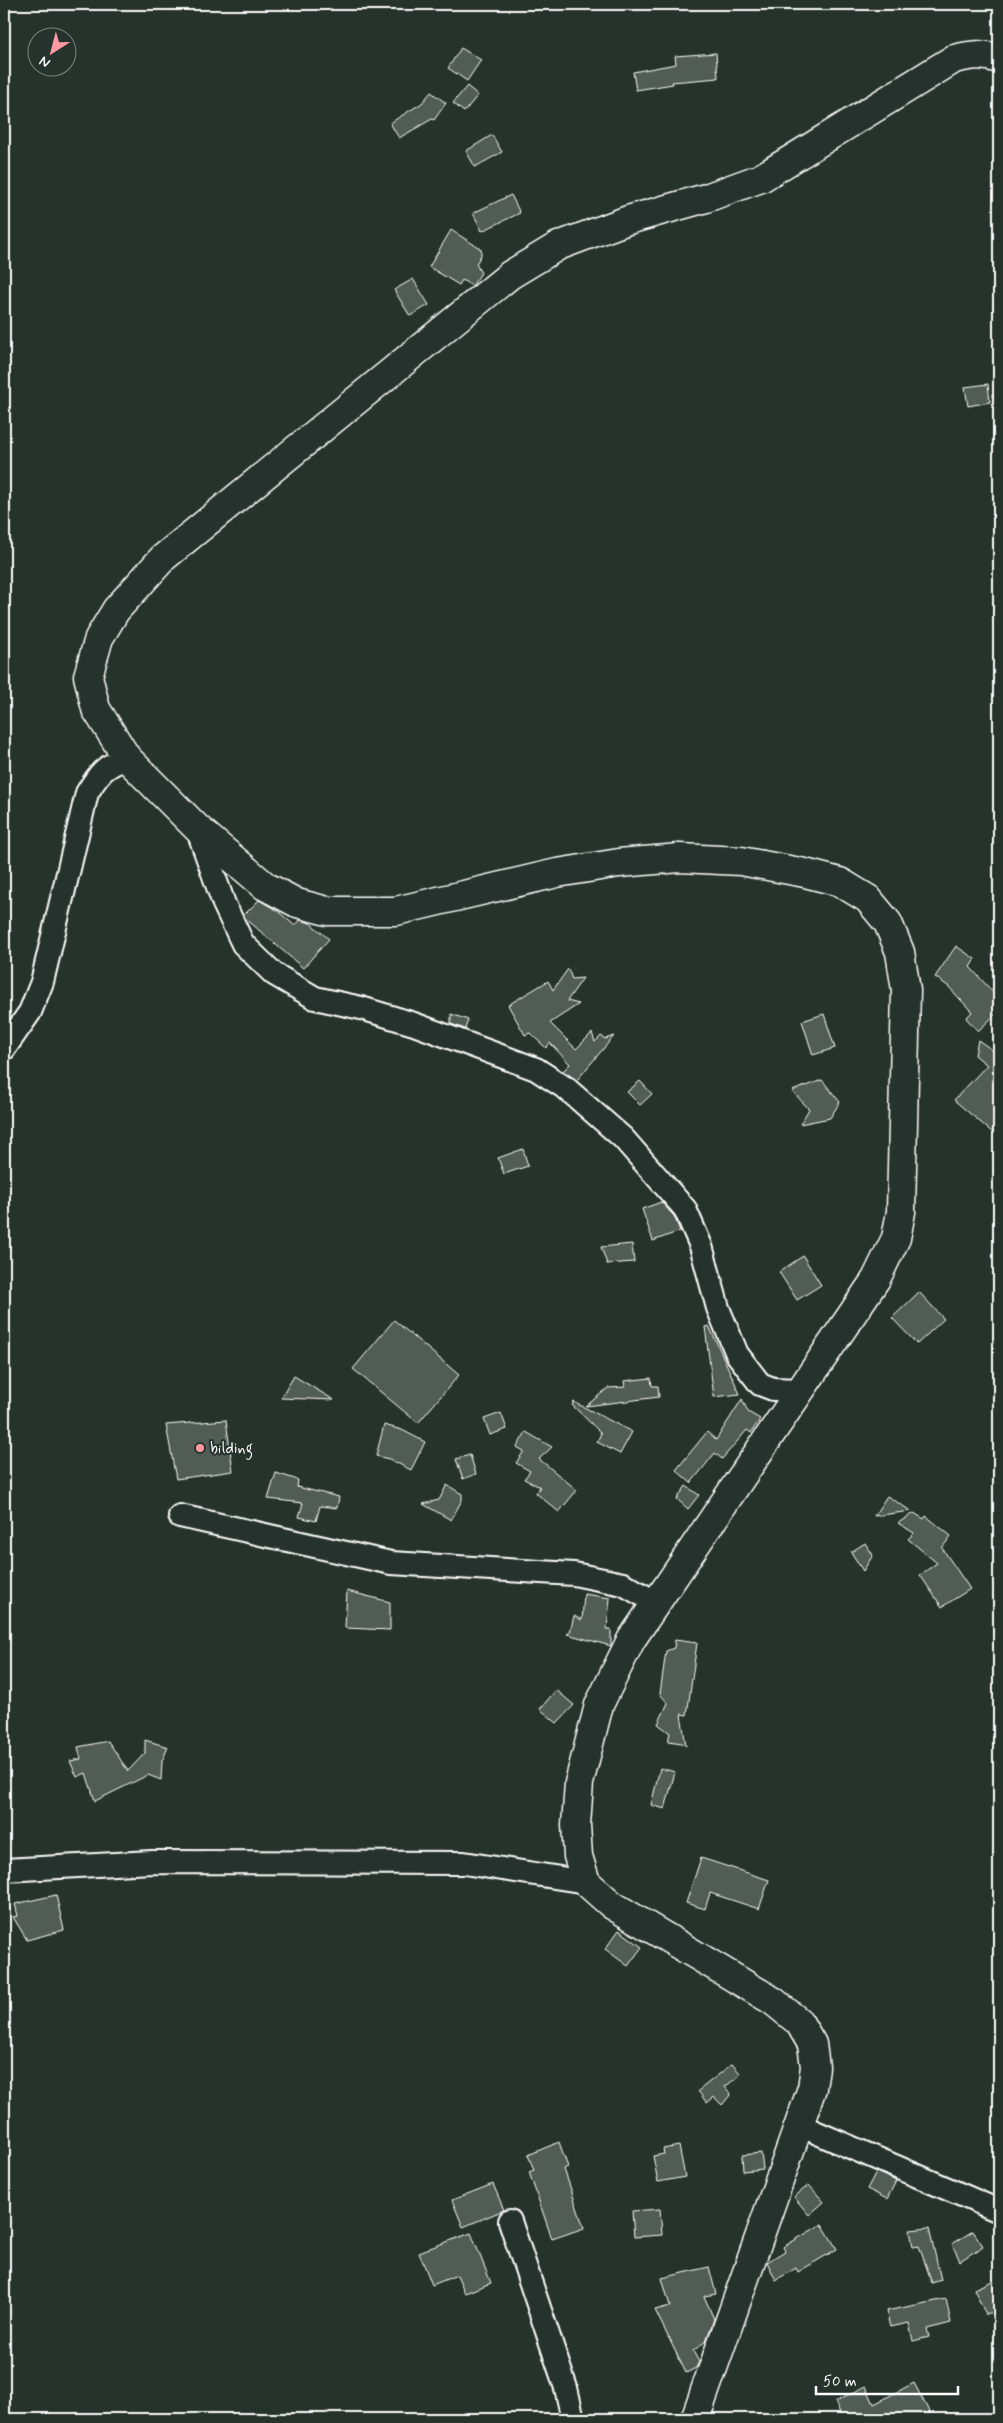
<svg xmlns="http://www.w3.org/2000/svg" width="1003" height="2423" viewBox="0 0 1003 2423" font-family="Mynerve,sans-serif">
  <rect width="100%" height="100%" fill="#26332d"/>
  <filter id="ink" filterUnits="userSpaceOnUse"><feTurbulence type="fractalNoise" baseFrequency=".02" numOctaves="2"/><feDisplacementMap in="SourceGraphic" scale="10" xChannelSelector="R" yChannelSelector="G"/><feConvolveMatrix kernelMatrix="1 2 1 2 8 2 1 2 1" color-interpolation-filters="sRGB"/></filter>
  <g filter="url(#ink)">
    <path fill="#515c57" stroke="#fff" d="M461 48 481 60 467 81 448 68Z
      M716 53 718 78 672 82 673 84 636 90 633 72 676 64 675 56Z
      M467 86 478 95 464 112 453 103Z
      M431 92 446 103 434 120 432 119 399 138 390 123 422 103Z
      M492 135 502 152 475 167 466 151Z
      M511 195 520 213 482 231 473 213Z
      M451 230 481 249V255L476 264 481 273 472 286 462 280 459 285 429 267Z
      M413 279 429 305 410 316 394 290Z
      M988 384 990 402 968 406 965 387Z
      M259 900 278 911 295 926 300 920 310 923 329 939 303 968 245 918 244 915Z
      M956 946 975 959 970 967 999 999V1011L978 1031 966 1018 972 1012 948 986 935 977Z
      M568 969 572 979 583 978 567 1001 579 1004 550 1023 576 1049 592 1033 595 1042 601 1036 605 1039 614 1036 577 1080 563 1071 570 1064 550 1043 546 1048 530 1033 525 1035 508 1005 548 981 553 990Z
      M451 1014 468 1020 465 1029 451 1024Z
      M824 1014 835 1048 813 1055 802 1021Z
      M978 1040 998 1054 999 1052V1138L954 1100 987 1065 975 1055Z
      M822 1080 840 1102 830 1118 800 1124 809 1109 792 1091Z
      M640 1081 652 1094 640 1105 627 1092Z
      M523 1149 528 1166 504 1174 498 1158Z
      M661 1202 674 1216 680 1231 653 1241 642 1209Z
      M632 1244 634 1262 607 1264 601 1247Z
      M803 1256 821 1285 797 1300 779 1272Z
      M919 1292 944 1319 917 1344 892 1318Z
      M394 1320 459 1375 418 1423 353 1369Z
      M709 1326 740 1394 714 1397 705 1327Z
      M294 1376 334 1400 281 1398Z
      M651 1378 652 1386H658L659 1397 586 1406 608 1388 625 1387 624 1381Z
      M742 1399 748 1412 760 1419 751 1433 747 1430 722 1459 715 1453 691 1483 676 1470 707 1432 716 1440Z
      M574 1402 632 1432 620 1454 597 1442 601 1433 572 1405Z
      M501 1413 507 1429 490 1435 484 1419Z
      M226 1420 233 1471 176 1479 166 1425Z
      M384 1425 402 1430 425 1442 411 1470 389 1459 376 1456Z
      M526 1432 552 1447 539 1459 577 1490 559 1512 536 1493 540 1487 524 1479 530 1471 516 1463 524 1451 517 1447Z
      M470 1455 476 1474 463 1479 456 1459Z
      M276 1473 298 1480 297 1487 339 1497 337 1508 320 1506 316 1521 299 1517 303 1503 268 1499Z
      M447 1485 462 1494V1500L451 1520 423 1504 439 1500Z
      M686 1486 699 1495 688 1509 677 1499Z
      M887 1496 911 1511 874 1516Z
      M914 1513 924 1519 926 1516 951 1536 942 1548 970 1589 942 1607 920 1575 937 1563 908 1539 914 1533 898 1523Z
      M865 1543 873 1555 863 1571 851 1552Z
      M347 1591 390 1602V1630L345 1628Z
      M584 1594 610 1598 607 1629H611V1646L567 1634 570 1632 574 1616 582 1620Z
      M675 1640 697 1643 687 1715 681 1714 686 1746 682 1743 668 1741 670 1733 658 1724 668 1703 660 1694 666 1651 674 1648Z
      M556 1690 574 1705 557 1723 540 1709Z
      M145 1740 168 1747 162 1761 161 1780 148 1775 95 1801 86 1773 77 1777 70 1761 81 1759 78 1747 108 1741 128 1771 145 1753Z
      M660 1768 675 1772 665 1809 651 1805Z
      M701 1858 769 1880 759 1909 710 1893 705 1909 686 1903Z
      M56 1895 64 1930 27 1940 13 1917 18 1916 15 1904Z
      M619 1930 642 1947 628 1966 605 1949Z
      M732 2064 741 2074 725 2087 731 2094 722 2105 714 2097 707 2103 698 2091Z
      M559 2142 568 2167 564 2169 584 2228 552 2239 529 2172 534 2170 528 2155Z
      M679 2146 685 2177 658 2182 653 2156 664 2154 663 2149Z
      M761 2153 763 2169 743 2171 742 2155Z
      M876 2172 896 2181 887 2199 867 2189Z
      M493 2184 504 2210 463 2227 452 2200Z
      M809 2185 824 2202 809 2215 794 2197Z
      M660 2209 662 2235 634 2237 632 2211Z
      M822 2224 837 2249 798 2272 796 2268 776 2280 767 2262 785 2251 783 2247Z
      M929 2228 941 2280 932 2283 919 2246 913 2247 910 2230Z
      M973 2231 983 2246 960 2261 952 2244Z
      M471 2233 491 2283 465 2293 457 2275 432 2285 419 2252Z
      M709 2267 716 2294 704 2296 714 2319 706 2341 693 2351 699 2362 696 2368 686 2373 655 2310 670 2306 662 2278Z
      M992 2281 999 2297V2309L986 2315 974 2289Z
      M946 2299 951 2323 927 2329 929 2337 913 2341 909 2323 890 2327 886 2311Z
      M914 2383 933 2419H887L884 2415 880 2416 882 2419H843L835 2402 866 2386 874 2404Z"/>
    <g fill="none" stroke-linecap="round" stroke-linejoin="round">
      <defs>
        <path id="minor" d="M197 828 224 904 243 944 274 974 315 998 361 1008 414 1024 536 1069 567 1089 623 1138 685 1209 701 1246 718 1308 737 1354 760 1384 773 1389 800 1390
          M4 1049 30 1012 42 982 87 793C99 773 104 766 127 758
          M180 1516 391 1563 574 1574 623 1584 655 1602
          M4 1870 152 1862 464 1863 586 1882
          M799 2125 999 2211
          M510 2221 566 2388 573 2419"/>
        <path id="tertiary" d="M695 2419 812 2088 815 2067 812 2044 799 2022 773 2001 612 1905 586 1882 578 1856 576 1825 579 1783 599 1705 631 1640 876 1279 896 1238 901 1212 906 990 900 952 888 923 868 899 840 882 805 873 741 861 680 858 619 863 557 873 396 911H327L297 903 265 886 197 828 127 758 96 709 88 676 99 638 116 610 163 558 510 275 558 246 628 220 706 198 761 178 954 59C970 55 983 53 999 59"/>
      </defs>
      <use href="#minor" stroke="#fff" stroke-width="26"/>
      <use href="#tertiary" stroke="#fff" stroke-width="31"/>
      <use href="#minor" stroke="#26332d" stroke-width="22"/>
      <use href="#tertiary" stroke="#26332d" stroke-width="28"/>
    </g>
  </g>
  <circle fill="#ff9aa2" stroke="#26332d" stroke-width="2" cx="200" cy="1448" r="5"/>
  <g text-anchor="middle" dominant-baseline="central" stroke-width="4" stroke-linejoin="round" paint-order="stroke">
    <g font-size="16" fill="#fff" stroke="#26332d" text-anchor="start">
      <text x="210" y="1448">bilding</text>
    </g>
  </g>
  <rect width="1003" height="2423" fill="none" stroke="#26332d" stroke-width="20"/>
  <rect x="10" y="10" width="983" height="2403" fill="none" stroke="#fff" stroke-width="2" filter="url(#ink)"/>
  <g transform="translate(52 52) rotate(216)"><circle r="24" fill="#26332d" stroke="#7d8581"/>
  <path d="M0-4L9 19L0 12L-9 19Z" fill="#ff9aa2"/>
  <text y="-8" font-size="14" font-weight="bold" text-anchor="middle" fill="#ffffff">N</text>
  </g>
  <path d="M816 2386v8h142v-8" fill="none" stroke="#ffffff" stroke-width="2.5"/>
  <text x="823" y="2386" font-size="15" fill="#ffffff" stroke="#26332d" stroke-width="4" paint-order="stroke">50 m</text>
</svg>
